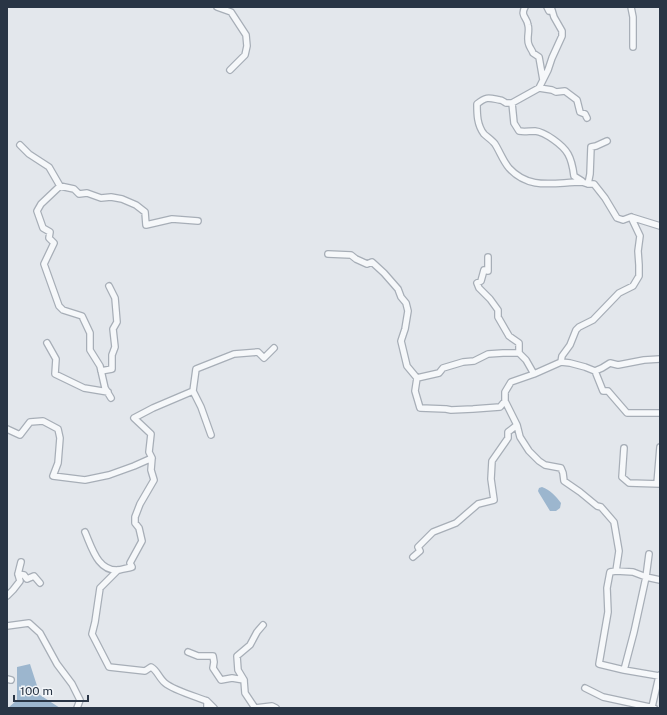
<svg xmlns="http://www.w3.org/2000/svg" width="667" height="715" viewBox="0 0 667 715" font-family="'Public Sans',sans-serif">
  <rect width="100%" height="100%" fill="#e3e7ec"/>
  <path fill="#9cb6ce" d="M542 487C550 490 556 496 561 503L560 508 556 511H550L539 493 538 491 539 488Z
    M30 664 40 695 60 708H8L17 700V667Z"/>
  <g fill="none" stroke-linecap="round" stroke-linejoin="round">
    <defs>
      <path id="minor" d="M217 7 231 12 246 35 247 46 245 55 230 70
        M525 7C520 16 527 17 528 25 530 31 526 39 529 45 530 48 532 50 533 53L539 57 543 80 539 88 512 103 514 123 519 131C524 132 529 131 535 131 545 132 563 145 568 154 572 161 573 168 574 176L582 181
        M547 7 549 11
        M631 7 633 17V47
        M543 80 548 70 552 58 562 36V31L554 17 551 7
        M539 88 552 90 556 92 565 91 577 100 580 112 585 114 587 118
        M512 103C511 103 507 103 506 103 504 102 502 100 500 100 489 98 487 96 477 104 477 114 477 125 484 134 487 137 492 140 495 144 500 152 503 161 509 168 530 191 555 182 582 182L588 184H594L605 198 617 218 623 220 631 217 660 226
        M20 145 29 154 49 167 60 186 74 189 79 194 87 193 101 198 111 197 122 199 136 205 145 212 146 225 172 219 198 221
        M588 184 590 174 591 147 596 146 607 141
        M60 186 41 204 37 211 43 228 50 232 49 238 54 243 44 264 59 306 63 310 82 316 90 333V350L100 366 105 388 111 398
        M328 254 351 255 356 259 367 264 372 262 384 273 398 289 401 297 406 303 408 311 405 329 401 341 407 366 417 378 415 391 420 408 446 409 451 410 473 409 500 407 505 401
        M488 257V271L484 270 481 281 477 283 479 288 490 299 498 310V317L509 336 519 343V353L526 360 534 374 561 362 570 363 585 367 595 371 602 368 610 363 618 365 644 360 660 359
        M47 343 56 359 55 374 84 388 108 392
        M561 362 562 356 570 345 576 330 579 327 593 320 619 293 633 286 639 276V265L638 251 640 236 631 217
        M101 371 112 369V355L115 347 113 329 117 322 115 298 109 286
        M595 371 603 391H608L627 413H660
        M417 378 439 373 443 368 463 362 474 361 488 354 503 353H519
        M193 391 201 407 211 435
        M517 425 520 437 529 451 539 461 545 465 561 468 563 473 564 481 580 492 597 506 601 507 614 522 619 551 616 571 633 572 646 577 660 580
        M7 429 20 435 30 422 43 421 58 429 60 438 58 463 53 476 85 480 109 475 134 466 152 458
        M624 448 622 477 629 483 660 484
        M657 484 660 447
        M85 532C92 548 98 572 119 570 123 569 128 568 132 567L130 563 142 541 139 528 135 523V517L140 504 154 480 151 470 152 458 149 452 151 434 134 418 153 408 193 391 196 369 234 354 258 352 264 358 274 348
        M649 554 646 577 634 632 624 670 659 676
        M413 557 420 551 418 547 433 532 456 523 478 504 494 500 491 479 492 461 508 438V432L517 425 505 401V392L511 382 534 374
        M21 562 18 574 24 575 27 579 34 576 40 583
        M118 570 100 588 95 622 92 634 109 667 145 671 151 667C157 670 159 678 165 683 173 690 197 697 207 701V708
        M616 571 610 572 607 588 608 612 599 664 624 670
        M7 596 13 590 20 581 18 574
        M7 626 29 623 40 633 57 664 72 684 80 700 77 708
        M188 652 198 656H213L214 662 213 668 221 680 232 678 244 680 245 693 255 708 272 706 276 708
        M7 679 11 680
        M244 680 238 670 237 656 250 645 257 632 263 625
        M585 688 603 697 654 708
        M207 701 214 708
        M652 707 659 676 660 675"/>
    </defs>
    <use href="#minor" stroke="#a7aeb7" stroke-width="8"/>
    <use href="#minor" stroke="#f6f8fa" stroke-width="5.5"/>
  </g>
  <rect width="667" height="715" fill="none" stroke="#293545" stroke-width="16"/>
  <path d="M14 695v6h74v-6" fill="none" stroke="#293545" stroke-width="2"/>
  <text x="20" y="695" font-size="12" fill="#293545" stroke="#f3f6f9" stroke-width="3" paint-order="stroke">100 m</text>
</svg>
